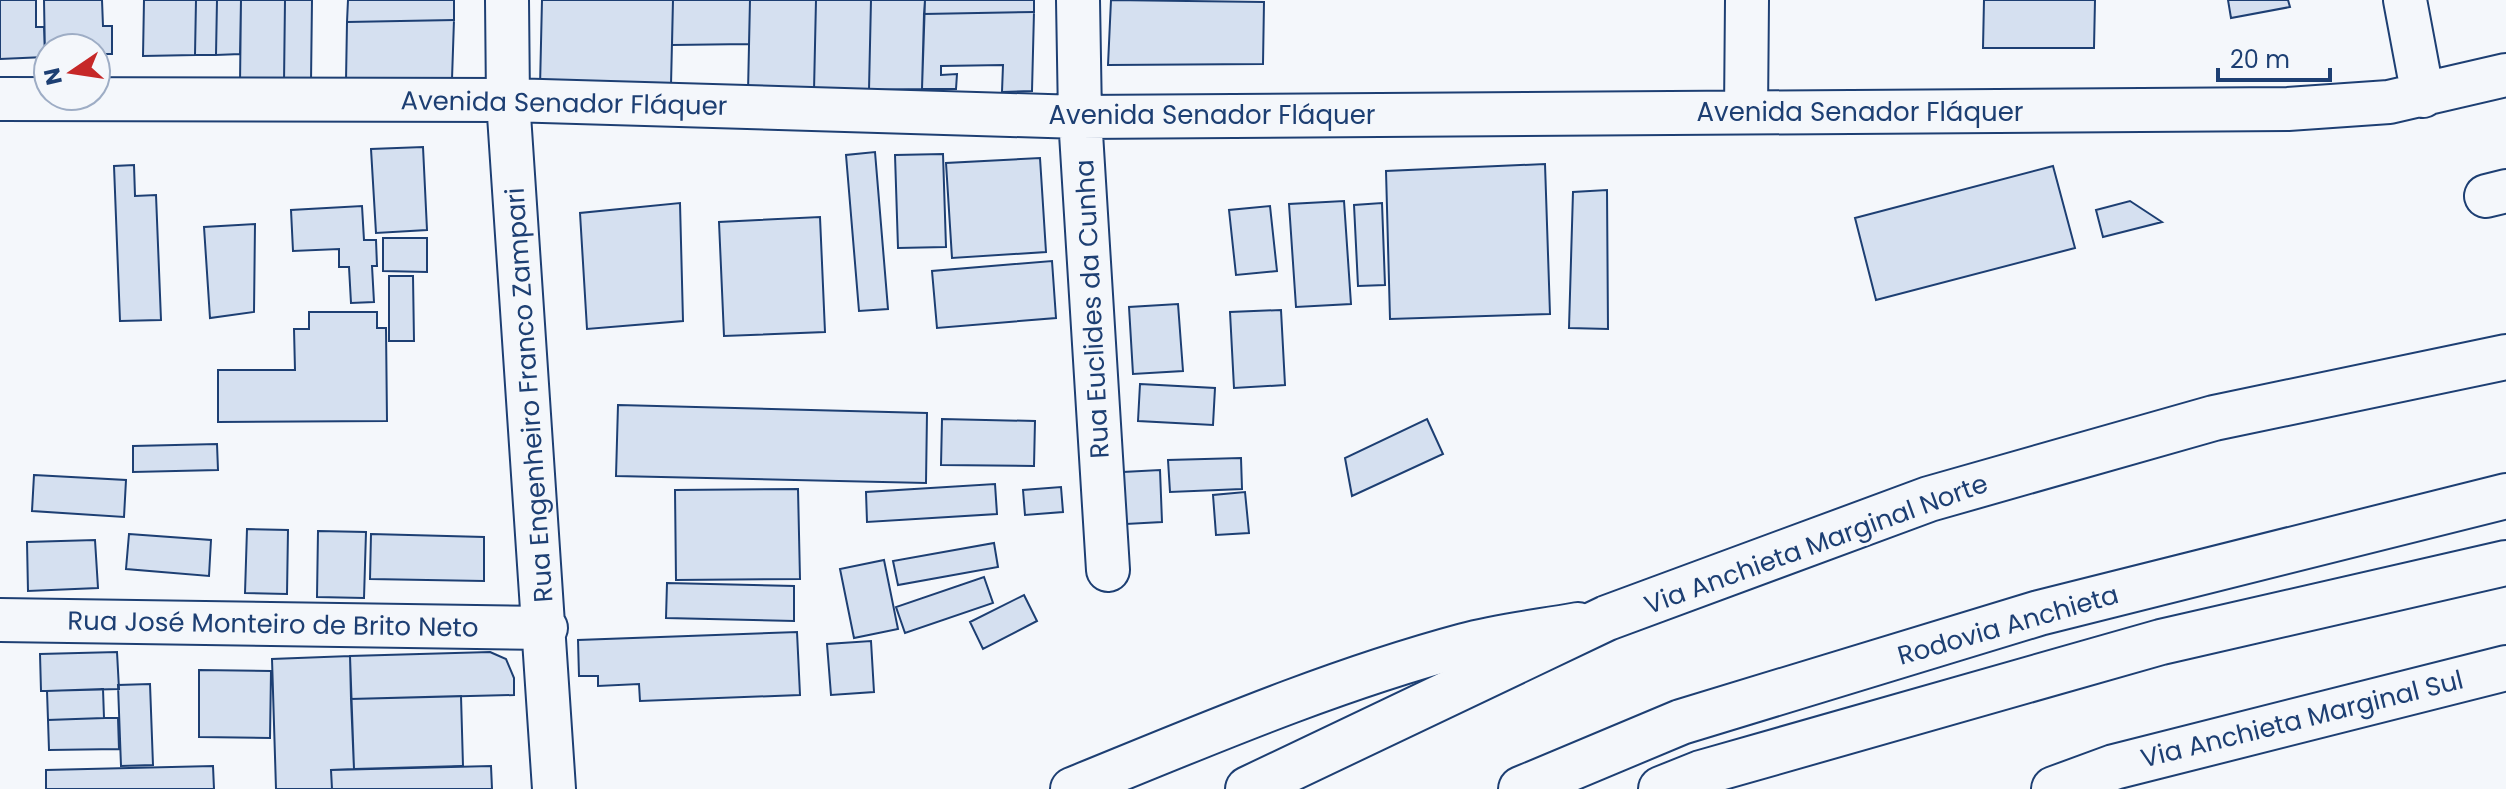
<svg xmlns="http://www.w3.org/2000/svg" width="2506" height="789" viewBox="0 0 2506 789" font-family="Poppins,sans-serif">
  <rect width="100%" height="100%" fill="#f4f7fb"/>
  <path fill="#d5e0f0" stroke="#1d3f73" stroke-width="2" d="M0 0H36V27H44L45 57 0 59Z
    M44 0H102L103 26H112V54H96V48H48V57H45Z
    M144 0H196L195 55 143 56Z
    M196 0H217L216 55H195Z
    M217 0H241L240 54 216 55Z
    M241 0H285L284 83 240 84Z
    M285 0H312L311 82 284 83Z
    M348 0H454V20L347 22Z
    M542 0H673L671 85 540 87Z
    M673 0H750L749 44 672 45Z
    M750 0H816L814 91 748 92Z
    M816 0H871L869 90 814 91Z
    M871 0H925L922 89 869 90Z
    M925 0H1034V12L924 14Z
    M1111 0 1264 2 1263 64 1108 65Z
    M1984 0H2095L2094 48H1983Z
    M2228 0H2288L2290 7 2231 18Z
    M1034 12 1032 91 1002 92 1003 65 941 66V75L957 74 956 89H922L924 14Z
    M454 20 452 79 346 81 347 22Z
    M423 147 427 230 376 233 371 149Z
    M875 152 888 309 859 311 846 155Z
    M943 154 946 247 898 248 895 155Z
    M1040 158 1046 252 952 258 946 163Z
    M1545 164 1550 314 1390 319 1386 171Z
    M134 165 135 196 156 195 161 320 120 321 114 166Z
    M2053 166 2075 248 1876 300 1855 218Z
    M1607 190 1608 329 1569 328 1573 192Z
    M1344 201 1351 304 1296 307 1289 204Z
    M2130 201 2162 222 2103 237 2096 210Z
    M680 203 683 321 587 329 580 213Z
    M1382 203 1385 285 1358 286 1354 205Z
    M362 206 364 240H376L377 266H372L374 302 351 303 349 267H339V249L293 251 291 210Z
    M1270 206 1277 271 1236 275 1229 210Z
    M820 217 825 332 724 336 719 222Z
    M255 224 254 312 210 318 204 227Z
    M383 238H427V272L383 271Z
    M1052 261 1056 318 937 328 932 271Z
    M389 276H413L414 341H389Z
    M1178 304 1183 371 1133 374 1129 307Z
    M1281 310 1285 385 1234 388 1230 312Z
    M309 312H377V328H386L387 421 218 422V370H295L294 329H309Z
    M1140 384 1215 388 1213 425 1138 421Z
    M618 405 927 413 926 483 616 476Z
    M942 419 1035 421 1034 466 941 465Z
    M1427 419 1443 454 1352 496 1345 458Z
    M217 444 218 470 133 472V446Z
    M1241 458 1242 489 1170 492 1168 460Z
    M1160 470 1162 522 1126 524 1123 472Z
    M34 475 126 480 124 517 32 511Z
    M995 484 997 514 867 522 866 492Z
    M1061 487 1063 512 1025 515 1023 490Z
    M798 489 800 579 676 580 675 490Z
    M1245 492 1249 533 1216 535 1213 495Z
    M247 529 288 530 287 594 245 593Z
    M318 531 366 532 364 598 317 597Z
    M129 534 211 540 209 576 126 569Z
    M371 534 484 537V581L370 579Z
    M95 540 98 588 28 591 27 542Z
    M994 543 998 567 898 585 893 561Z
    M884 560 898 629 854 638 840 569Z
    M984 577 993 603 905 633 896 607Z
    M667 583 794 586V621L666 618Z
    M1024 595 1037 621 983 649 970 622Z
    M797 632 800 695 640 701 639 684 598 686V676H579L578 640Z
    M871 641 874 692 831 695 827 644Z
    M117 652 119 689 41 691 40 654Z
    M490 652 506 659 514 678V695L351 699 350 656Z
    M350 656 354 769 331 770 332 789H276L272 659Z
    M199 670 271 671 270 738 199 737Z
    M150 684 153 765 121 766 118 685Z
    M103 689 104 718 48 720 47 691Z
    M461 696 463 766 354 769 351 699Z
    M104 718H118L119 749 49 750 48 720Z
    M213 766 214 789H46V770Z
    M491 766 492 789H332L331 770Z"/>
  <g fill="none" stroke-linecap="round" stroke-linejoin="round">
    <defs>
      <path id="minor" d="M507 0 508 100 554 789
        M1078 0 1080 117 1108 570
        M2405 0 2423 96
        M0 99 508 100 1080 117 2288 109 2389 102 2506 75
        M1746 112 1747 0
        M2486 196 2506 191
        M0 620 546 628
        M1072 789C1200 737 1330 681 1464 645 1501 635 1540 631 1578 624"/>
      <path id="highway" d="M1248 789 1607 618 1929 499 2214 418 2506 357
        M1521 789 1681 722 2039 613 2506 496
        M1661 789 1701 773 2161 642 2506 563
        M2054 789 2114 767 2506 668"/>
    </defs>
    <use href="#minor" stroke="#1d3f73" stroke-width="46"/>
    <use href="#highway" stroke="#1d3f73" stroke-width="48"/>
    <use href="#minor" stroke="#f4f7fb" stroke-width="42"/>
    <use href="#highway" stroke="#f4f7fb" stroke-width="44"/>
  </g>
  <g text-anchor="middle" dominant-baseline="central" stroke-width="6" stroke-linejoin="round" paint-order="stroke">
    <g font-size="26" fill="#1d3f73" stroke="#f4f7fb">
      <text transform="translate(564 103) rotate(1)">Avenida Senador Fláquer</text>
      <text x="1860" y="112">Avenida Senador Fláquer</text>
      <text x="1212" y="115">Avenida Senador Fláquer</text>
      <text transform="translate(1092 309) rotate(-93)">Rua Euclides da Cunha</text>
      <text transform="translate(529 395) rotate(-94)">Rua Engenheiro Franco Zampari</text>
      <text transform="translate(1816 544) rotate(-20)">Via Anchieta Marginal Norte</text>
      <text transform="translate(273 624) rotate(1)">Rua José Monteiro de Brito Neto</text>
      <text transform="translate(2008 625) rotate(-16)">Rodovia Anchieta</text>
      <text transform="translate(2302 719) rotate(-14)">Via Anchieta Marginal Sul</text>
    </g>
  </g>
  <g transform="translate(72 72) rotate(257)"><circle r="38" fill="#f4f7fb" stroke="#9eadc5" stroke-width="2"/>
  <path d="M0-6L14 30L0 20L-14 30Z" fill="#c62828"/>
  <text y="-12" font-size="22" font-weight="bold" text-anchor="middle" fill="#1d3f73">N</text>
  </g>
  <path d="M2218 68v12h112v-12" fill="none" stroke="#1d3f73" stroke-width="4"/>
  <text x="2230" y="68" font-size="24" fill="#1d3f73" stroke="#f4f7fb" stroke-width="6" paint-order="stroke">20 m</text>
</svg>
